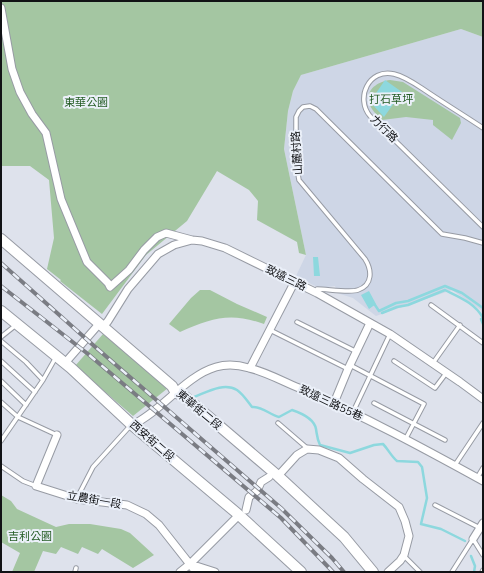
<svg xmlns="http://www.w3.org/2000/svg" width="484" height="573" viewBox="0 0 484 573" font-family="'Nunito Sans','Noto Sans TC',sans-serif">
  <rect width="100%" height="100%" fill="#dee2ec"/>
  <path fill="#ced6e6" d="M461 29 483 37V317L481 310 452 290 376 316 353 298 337 293 335 286 319 288 296 276 306 255 284 149 288 111 293 91 301 75Z"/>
  <path fill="#a4c6a2" d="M1 1H483V37L461 29 301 75 293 91 288 111 284 149 306 255 299 253 297 242 257 220 258 201 249 190 217 171 187 221 146 255 102 314 60 281 61 280 47 269 54 238 49 180 30 166H1Z
    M390 80 403 82 460 118 461 123 452 140 433 125V120L406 117 382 120C378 116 372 111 370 105 364 90 377 82 390 80Z
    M200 290H210L237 304 267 317 264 324C230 312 212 318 180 332L169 324 191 298Z
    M103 334 168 388 133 416 75 366Z
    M1 495 11 501 17 509 56 527 69 524H90L121 529 130 533 154 555 133 568 102 549 98 554 82 547 78 554 61 547 56 554 43 551 34 572H12L20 553 1 542Z"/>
  <path fill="#8dd8de" d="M385 80 402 92 384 117 370 102Z
    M313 257H318L320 276H314Z
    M369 291 376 304 369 309 361 295Z"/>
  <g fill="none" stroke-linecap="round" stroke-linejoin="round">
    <path stroke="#8dd8de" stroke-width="2.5" d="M375 305 379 311 396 303 408 301 445 286 462 293 483 308
      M382 313 397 307 408 305 445 290C459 297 475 303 483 318
      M481 319 483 324
      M194 397C207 392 224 382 237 390 243 394 248 402 252 407 262 406 270 415 279 417L292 410C301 413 314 418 316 429 317 435 317 439 320 445L350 453 374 445 383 444C388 449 391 456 397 461L418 462 422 467 427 498 421 524 441 529 465 541
      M471 556 475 566 474 572"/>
    <defs>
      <path id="lane" d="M483 128C465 116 447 105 429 93 418 86 407 77 394 74 369 68 355 98 370 116L483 227
        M316 292 317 289C327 289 350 293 358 290 373 285 372 270 365 259L299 180 296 162V117L299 111 303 107 310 106 316 109 442 234 465 238 483 243
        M431 305 483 343
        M297 322 357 352
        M270 330 348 369
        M1 337 16 325
        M1 341 26 362 43 380
        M1 361 35 392
        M394 361 435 388 447 372
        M433 363 460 325
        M350 365 424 404 405 440
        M1 381 26 405
        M1 402 18 417 57 435
        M374 403 445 440
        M353 412 390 334
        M278 423 307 448
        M1 441 43 380 56 357
        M455 465 483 423
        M1 466 23 481 36 486
        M477 478 483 468
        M77 498 93 467 131 425
        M435 505 480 528
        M404 556 420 572
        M75 572 76 568
        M452 572 473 539 483 555
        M482 572 483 570"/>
      <path id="street" d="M1 8 12 69 20 92 32 114 46 133 61 199 87 262 108 283 110 287 129 270 144 250 157 237 166 233 192 240
        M103 327 108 321 128 289 158 254 174 245 192 240 202 241 225 248 317 293 390 334 460 382 483 399
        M65 363 99 324
        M250 368 294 283
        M334 403 348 369 370 323
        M132 425C162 411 185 376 216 367 226 364 239 365 249 368 264 371 284 382 299 388 362 415 423 448 483 481
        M57 435 36 486 77 499 127 505 146 514 159 525 196 572
        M278 476 297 455 307 449 319 450 339 458 363 479 399 507 405 521 409 536 404 555 400 561 388 572
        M246 510 249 497 257 491 261 482 269 477
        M473 539 483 523
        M190 564 215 572
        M180 572 190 564 239 515"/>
      <path id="secondary" d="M1 239 172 386 176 393 183 395 278 476 344 537 373 572
        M1 311 71 368 132 425 239 515 301 572"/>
    </defs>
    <use href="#lane" stroke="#979ba4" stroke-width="5.5"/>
    <use href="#street" stroke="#979ba4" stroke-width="9"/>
    <use href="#secondary" stroke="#979ba4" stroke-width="12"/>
    <use href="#lane" stroke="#fff" stroke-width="3.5"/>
    <use href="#street" stroke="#fff" stroke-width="7"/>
    <use href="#secondary" stroke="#fff" stroke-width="10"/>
    <defs>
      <path id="rail" d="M1 263 93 345 281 508 332 558 344 572
        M1 286 88 354 281 518 333 572"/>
    </defs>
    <use href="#rail" stroke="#7a7c83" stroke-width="4"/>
    <use href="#rail" stroke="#ebf0f9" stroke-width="2.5" stroke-dasharray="8" stroke-linecap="butt"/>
  </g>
  <g text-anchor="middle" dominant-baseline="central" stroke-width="4" stroke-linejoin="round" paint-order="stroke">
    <g font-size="11" fill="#235b23" stroke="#ebf0f9">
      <text x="391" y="99">打石草坪</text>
      <text x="86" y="102">東華公園</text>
      <text x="30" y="536">吉利公園</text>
    </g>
    <g font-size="11" fill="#111215" stroke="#ebf0f9">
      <text transform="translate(384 129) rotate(45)">力行路</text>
      <text transform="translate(297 153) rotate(-94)">山麓村路</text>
      <text transform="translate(286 278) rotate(26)">致遠三路</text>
      <text transform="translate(331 403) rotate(25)">致遠三路55巷</text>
      <text transform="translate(199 410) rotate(40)">東華街二段</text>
      <text transform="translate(152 441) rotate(41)">西安街二段</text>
      <text transform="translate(94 500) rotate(10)">立農街一段</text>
    </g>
  </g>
  <rect width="484" height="573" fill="none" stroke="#111215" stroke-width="4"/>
</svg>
